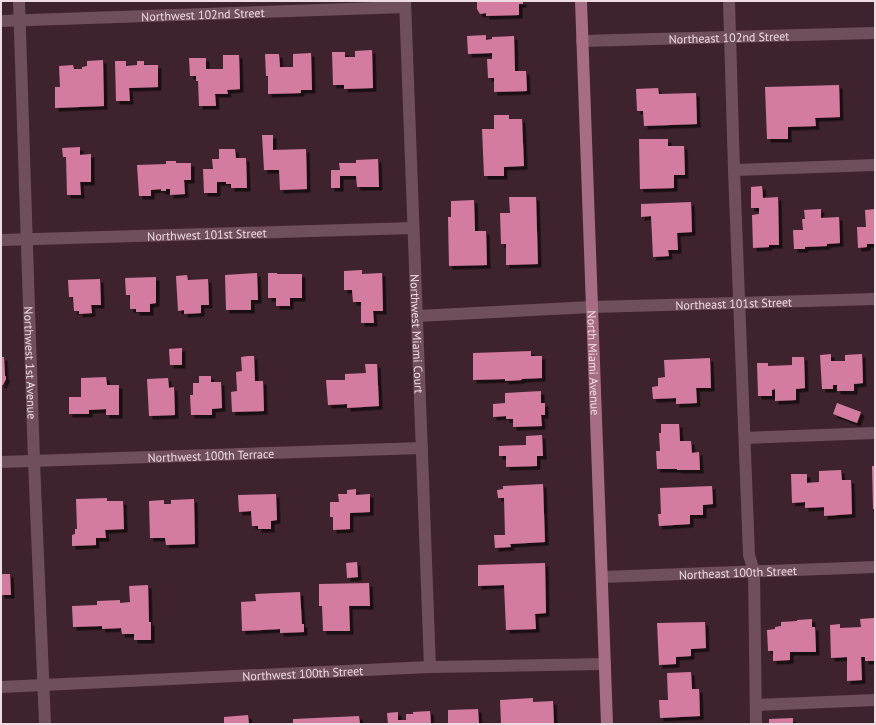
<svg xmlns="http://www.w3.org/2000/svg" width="876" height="725" viewBox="0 0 876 725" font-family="'PT Sans',sans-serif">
  <defs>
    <filter id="shadow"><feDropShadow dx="3.5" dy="3.5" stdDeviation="0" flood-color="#0009"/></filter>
  </defs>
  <rect width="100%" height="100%" fill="#3e222d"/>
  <path fill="#d47ca0" filter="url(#shadow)" d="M477 1H523V4H519V15L486 16V13L480 14 477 9Z
    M486 35V40L492 39V37L514 36 515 71H526L527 91 494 92V78H488L487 59H492V53L468 54 467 36Z
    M372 50 373 88 344 89V85H333L332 52H345V57H355V51Z
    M311 53 312 90H301V93L268 94V76H266L265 54H279L280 67H293V54Z
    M223 55H239L240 89 227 90 228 94H215L216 106H199L198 81H196V76H190L189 58H206V69H223Z
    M103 60 104 106 55 108V87H60L59 66 73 65 74 69H82V67L87 66V61Z
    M115 61H126V66L137 65V61H144V65H158V87L129 88 130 101H116Z
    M839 85 840 117 815 118 816 126 788 127V139H767L765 87Z
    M658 88 659 94 696 93 697 124 644 126 643 111H637L636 89Z
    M494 115H509V119H522L524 166 504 167V176H484L482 129H494Z
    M262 135H273V150L306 149 307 189 280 190 279 170H264Z
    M639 139H668V146H684L685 175H674V188L640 189Z
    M80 147V155L91 154V182H80L81 195H67L66 157H63L62 148Z
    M219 149H235L236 158H246L247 188H231V184H226V182H217V193H204L203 169H213L212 159H219Z
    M378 159 379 187H357L356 176H340V188H331V170H340L339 163H356V160Z
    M166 161H176V163H191V180H184L185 194 170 195V189H166V191H161V189L151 190V196H139L137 165 166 164Z
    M762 186 763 198 778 197 779 245H769V247L753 248 752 215 759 214V208H751V187Z
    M509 197H536L538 264 506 265V244H501L500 213H510Z
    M474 200 475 231H486L487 265 449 266 448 217H451V201Z
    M691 202 692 232 677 233 678 250H668L669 256 653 257 651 216 641 217V204Z
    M821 209V218L839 217 840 243 827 244V246L805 247V249H794L793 230H803L802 219H805L804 210Z
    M875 209V244H867V247L858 248 857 227H866L865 210Z
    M362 270V274L382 273 383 311H373L374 323H361V302H353L352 290H344V271Z
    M257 273 258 300H251V310H226L225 275Z
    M268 273H277V274H302V298H290V306H276V298H268Z
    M187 275 188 280 208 279 209 305H201V313L184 314V310L178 311 176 276Z
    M156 277V303L150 304V312H136V309H130V295H126L125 278Z
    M100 279 101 305H91L92 313 79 314V311H74L73 297H69L68 280Z
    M182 348V365H170L169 349Z
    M531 351V356H542V378L521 379 522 380 505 381V379L473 380V353Z
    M831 354V361H845V355L862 354 863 383 854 384V391H837V385H833V389H822L820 355Z
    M248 356H254L255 381H263L264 411 232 412 231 392 237 391 236 372 242 371 241 357Z
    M1 357H4L5 376H6V379L3 385H1Z
    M792 357H804L805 388 796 389V400L775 401V389L772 390V396H758L757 363H768V366L792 365Z
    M710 358 711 388H696L697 403 676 404V398L653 399 652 387 658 386V378L665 377 664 360Z
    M365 364H377L379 406 347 408V404L328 405 326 380H345V374L366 373Z
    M199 376H211V382H221L222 408 212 409V415H191L190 395H193V383H199Z
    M106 377 107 385H119V415H106V409L89 410V414H69V397H81V378Z
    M168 378 169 388 174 387 175 415 149 416 147 379Z
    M541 391V403H545V415H541L542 426 513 427V419H506V416L493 417V404L505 403V393Z
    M837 403 861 412 857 423 833 414Z
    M661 424H679L680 441H691L692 453 699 452 700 470H677V469H657L656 451H660L659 433H661Z
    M542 435 543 456H537V466L506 467V456H499V446L526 445V436Z
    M872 466H875V509H873Z
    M841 470 842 480H851L852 514 824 516V507L805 508V502L792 503 791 474H807V483L819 482V471Z
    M543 484 545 542 510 544 511 547 495 548 494 535H505L504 498H498L497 490 503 489V486Z
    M712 486 713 504 703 505V515H690V524L659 526 658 514H661L660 488Z
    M356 489V495L370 494V512L350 513V529L333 530V517H330V502H339L338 494H347V490Z
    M276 494 277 520 271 521V529H258V526H252L251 511 239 512 238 495Z
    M107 498V501H123L124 529 105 530 106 538H96V545L72 546V535L75 534V529H77L76 499Z
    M194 499 195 544 166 545 165 538H150L149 501 164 500V504H171V500Z
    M357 562 358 577 347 578 346 563Z
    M545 563 546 613 535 614 536 629 506 630 504 585 478 586V565Z
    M1 574H10L11 595H1Z
    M369 583 370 606H349L350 631H323L322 606H319V584Z
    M148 585 149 622H151V640H134V634H122L121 628 102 629V626L73 627 72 606 97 605V601L120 600V603L130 602 129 586Z
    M300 592 302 624H304V632L280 633V629L242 631 241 602 256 601 255 594Z
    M874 618 875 635V661H865V657H861L862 680 847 681V657L831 658 830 625 840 624V628L861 627 860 619Z
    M812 619V627H815L816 652H790V660L773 661V651H768L767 630 775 629V627L781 626V622L797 621V620Z
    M705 622 706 648 691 649V656L676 657V664L659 665 657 623Z
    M691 672 692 689H699L700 716 660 718 659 700H668L667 673Z
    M533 698V702L553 701 554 724H501L500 700Z
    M478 709 479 724H448V710Z
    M430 711 431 724H388L387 713 398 712V720H406V714H413V712Z
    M248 715 249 724H224V717Z
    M359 716 360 724H293V719Z
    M793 718V724H769V719Z"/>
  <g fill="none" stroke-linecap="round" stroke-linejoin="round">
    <g stroke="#6f4f5b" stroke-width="12">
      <path id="s1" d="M19 1 34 461 45 724"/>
      <path id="s2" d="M405 1 430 667"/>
      <path d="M729 1 734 170 749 555 754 571 756 724"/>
      <path id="s3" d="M1 21 405 7"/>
      <path id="s4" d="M582 41 875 33"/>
      <path d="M734 170 875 165"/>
      <path id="s5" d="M1 240 413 228"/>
      <path id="s6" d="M417 316 592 307 875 299"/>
      <path d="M745 438 875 433"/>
      <path id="s7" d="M1 462 422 448"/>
      <path id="s8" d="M602 577 875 567"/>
      <path id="s9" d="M1 687 430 667 605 664"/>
      <path d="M756 705 875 700"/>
    </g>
    <path stroke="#a76d84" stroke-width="12" id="s10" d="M581 1 607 724"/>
  </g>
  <g text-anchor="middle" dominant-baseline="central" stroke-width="4" stroke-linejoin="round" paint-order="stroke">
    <g font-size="12" fill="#efdbe2" stroke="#1d1015">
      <text stroke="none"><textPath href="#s3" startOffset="202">Northwest 102nd Street</textPath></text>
      <text stroke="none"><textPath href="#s4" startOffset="147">Northeast 102nd Street</textPath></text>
      <text stroke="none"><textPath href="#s5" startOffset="206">Northwest 101st Street</textPath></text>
      <text stroke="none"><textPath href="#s6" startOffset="317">Northeast 101st Street</textPath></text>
      <text stroke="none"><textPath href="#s2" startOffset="333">Northwest Miami Court</textPath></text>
      <text stroke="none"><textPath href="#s1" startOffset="362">Northwest 1st Avenue</textPath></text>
      <text stroke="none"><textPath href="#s10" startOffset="362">North Miami Avenue</textPath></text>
      <text stroke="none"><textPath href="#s7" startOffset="210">Northwest 100th Terrace</textPath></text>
      <text stroke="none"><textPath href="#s8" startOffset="136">Northeast 100th Street</textPath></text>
      <text stroke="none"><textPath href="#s9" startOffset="302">Northwest 100th Street</textPath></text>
    </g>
  </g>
  <rect width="876" height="725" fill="none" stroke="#efdbe2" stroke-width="4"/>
</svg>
